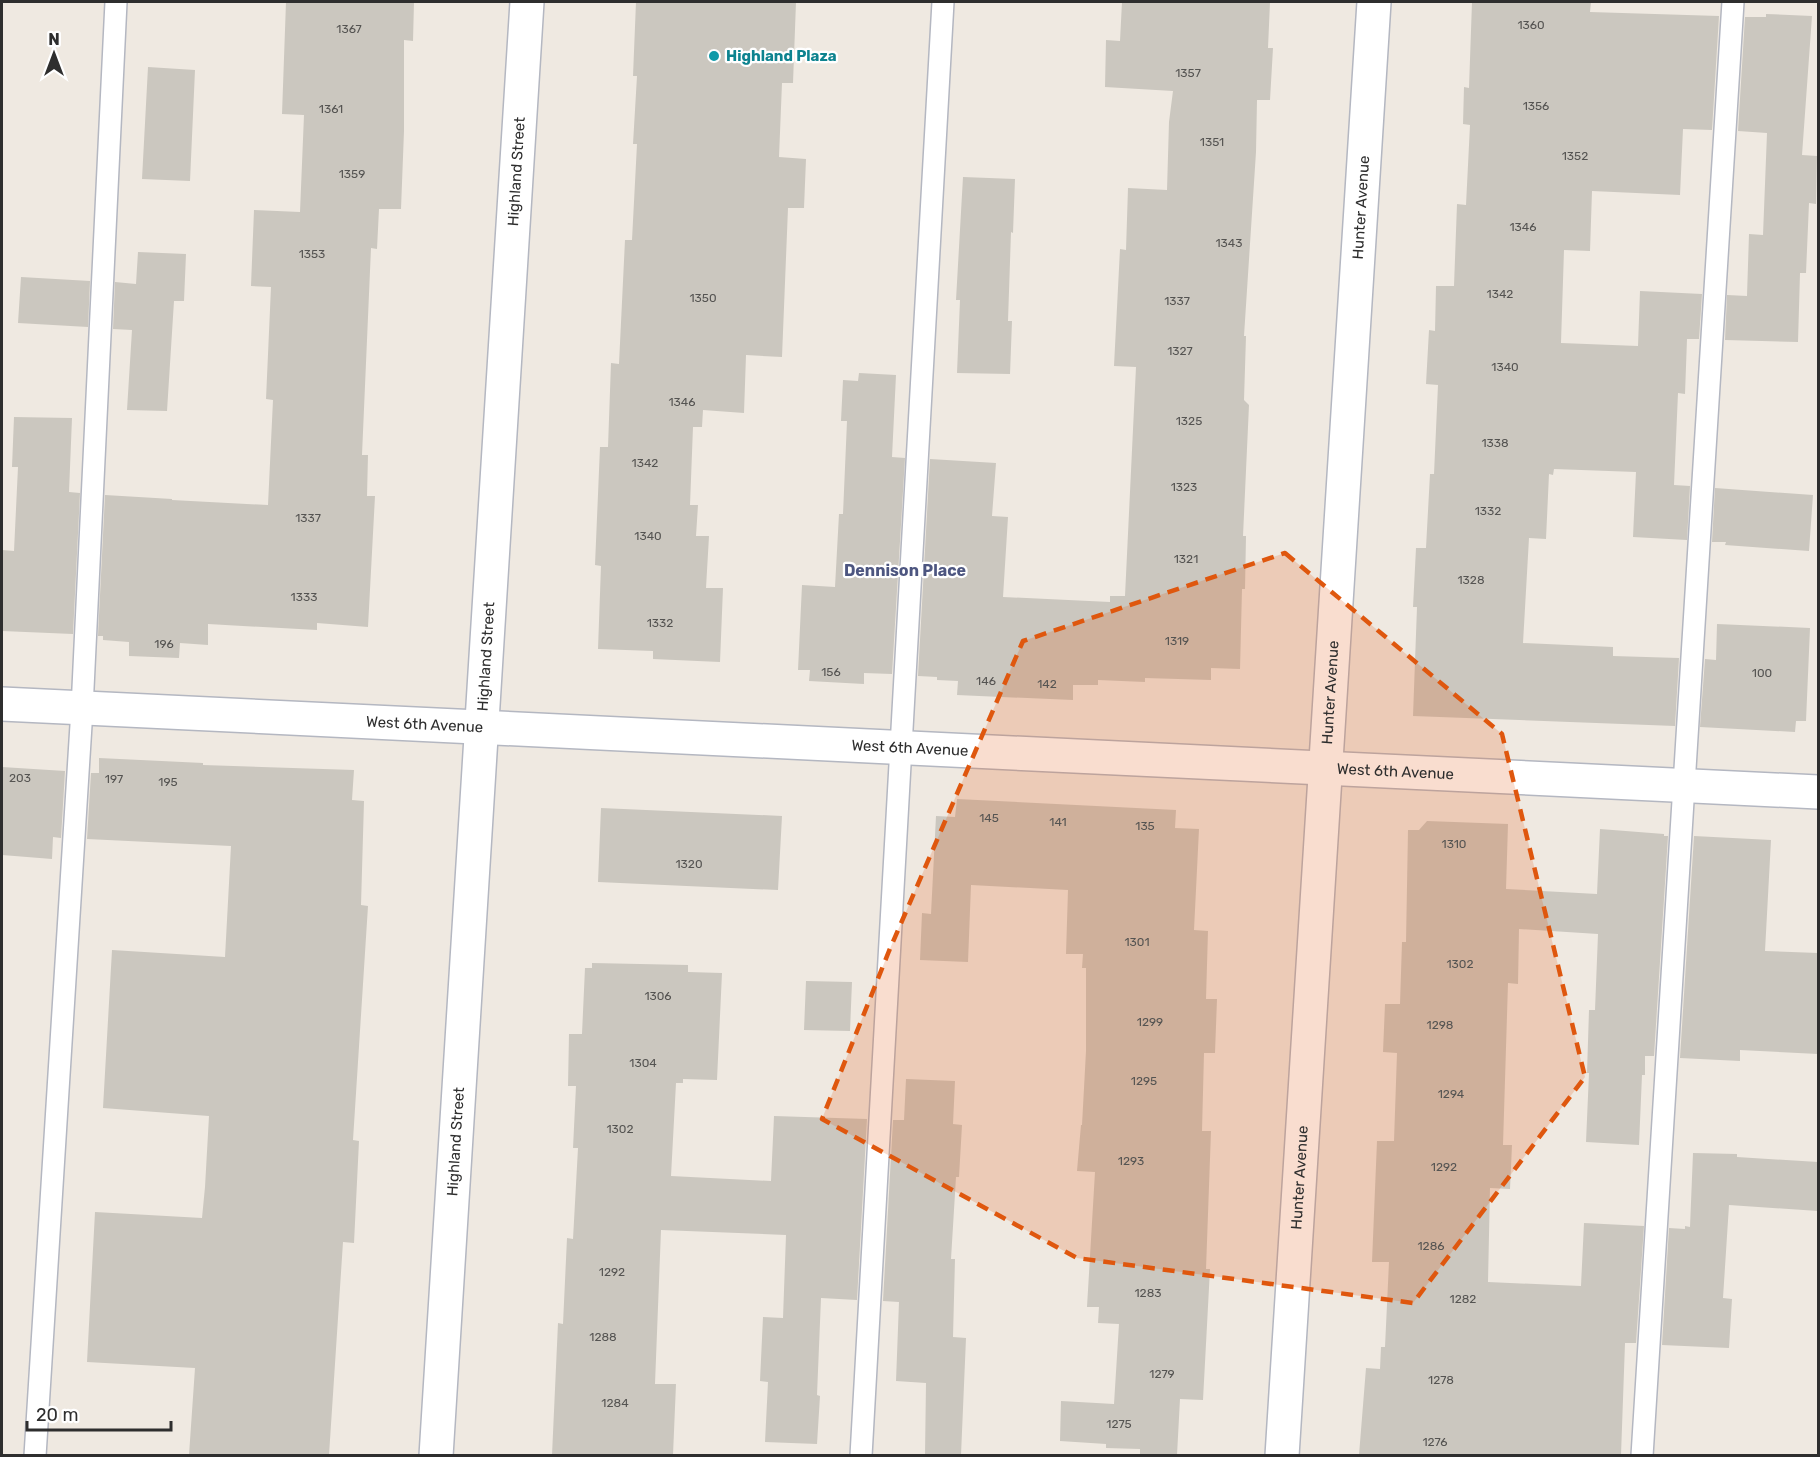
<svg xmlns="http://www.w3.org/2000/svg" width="1820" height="1457" viewBox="0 0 1820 1457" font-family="Rubik,sans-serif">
  <rect width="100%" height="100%" fill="#efe9e1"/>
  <path fill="#cbc7bf" d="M286 2H414L413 41 404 40V131L401 209H379L377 249 371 248 362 455H368L367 496H375L368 627 317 623V630L208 624V645L180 643 179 658 129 656V642L103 640V636H98L105 495 172 499V500L268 505 273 400 266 399 271 287 251 286 254 210 300 212 304 115 282 114Z
    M636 2H796L793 83H782L779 157 806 159 804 208H788L782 357 746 355 744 413 703 410 702 427H693L690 505H698L696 536H709L706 588H723L720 662 653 659V651L598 649 601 566 595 565 600 447H608L611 363 619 364 625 240H632L637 144H633L637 76H633Z
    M1122 2H1270L1268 48H1273L1270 100H1257L1256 152 1244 336H1246L1244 400 1249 405 1243 536H1246L1245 589H1242L1240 669 1211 668V680L1145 678V682L1098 680V685H1073V700L957 695 958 681 937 680V677L918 676 930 459 996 463 992 516 1008 517 1003 597 1110 602V596H1125L1136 367 1114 366 1120 249 1126 250 1128 188 1167 190 1169 122 1173 91 1105 87 1106 40 1120 41Z
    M1472 2H1591L1590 12 1719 16 1712 130 1683 129 1680 195 1592 191 1590 251 1564 250 1561 343 1638 346 1640 291 1702 294 1699 339H1687L1685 394 1678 393 1674 485 1690 486 1687 540 1633 537 1636 472 1554 469 1553 475 1549 474 1546 539 1529 538 1523 643 1613 647V656L1679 658 1675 726 1413 716 1417 607H1413L1416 548H1426L1430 474H1434L1438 385 1426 384 1429 330 1435 331 1436 286H1454L1457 204 1466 205 1470 125 1463 124 1464 87 1469 88Z
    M1766 14 1812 16 1802 155 1817 156 1816 204 1809 203 1806 273H1800L1798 342 1725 340 1727 295 1747 296 1749 234 1763 235 1767 133 1738 131 1745 17H1766Z
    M148 67 195 70 190 181 142 179Z
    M963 177 1015 179 1013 233 1011 232 1008 321H1012L1010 374 957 373 960 300H956Z
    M138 252 186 254 184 301H174L167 411 127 410 132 330 113 329 115 282 136 284Z
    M21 277 90 281 88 327 18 323Z
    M859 373 896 375 892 457 905 458 892 674 864 673V684L809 681 810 670H798L802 585 835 587 839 514H843L847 421H841L843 380 858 381Z
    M14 417 72 418 69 492 80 493 73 634 2 631V550L14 551 18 467H12Z
    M1715 488 1813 495 1809 551 1725 545 1726 542H1712Z
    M1717 624 1810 628 1806 721H1796L1795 732 1700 727 1705 659 1716 660Z
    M99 758 203 763V765L354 770 352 800 364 801 361 905 368 906 353 1140 359 1141 354 1243 343 1242 329 1455H189L195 1368 87 1362 95 1212 202 1218 205 1187 209 1116 103 1108 112 950 225 957 231 846 87 839 91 773H99Z
    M2 767 65 771 61 838 53 837 52 859 2 855Z
    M957 799 1176 810 1175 828 1199 829 1194 930 1208 931 1206 999H1217L1215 1053H1204L1202 1131H1211L1206 1269H1210L1203 1400 1180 1399 1177 1455H1140V1449L1106 1448V1444L1060 1441 1061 1401 1114 1404 1119 1324 1098 1323 1099 1307H1087L1095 1172 1077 1171 1081 1125H1082L1086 1051V968H1082L1083 954H1066L1068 890 971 885 968 962 920 960 922 913 931 914 936 816 955 817Z
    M601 808 782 816 778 890 598 882Z
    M1427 821 1508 824 1506 889 1597 894 1600 829 1664 834V836H1668L1654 1056H1645V1075H1642L1639 1145 1586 1142 1589 1073H1587L1589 1010H1595L1598 934 1519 929 1518 984 1508 983 1503 1145H1512L1510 1189 1490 1188 1488 1282 1581 1286 1584 1223 1644 1226 1636 1343H1625L1621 1455H1359L1366 1368 1380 1369 1381 1347H1385L1389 1262H1372L1377 1141H1394L1397 1053 1383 1052 1385 1004H1400L1402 942H1406L1408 830H1419Z
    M1694 836 1771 840 1765 951 1818 953V1054L1740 1050V1061L1680 1058Z
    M592 963 688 965V972L722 973 717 1080 683 1079V1083H676L671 1176 771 1181 774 1116 867 1119 857 1300 821 1298 817 1395 820 1396 817 1444 765 1442 768 1382 760 1381 763 1317 783 1318 786 1235 661 1230 655 1384H676L673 1455H552L558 1323 563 1324 567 1238 573 1239 578 1148H573L576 1086H568L569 1034H582L585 968H592Z
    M806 981 852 982 850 1031 804 1030Z
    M906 1079 955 1081 953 1124 962 1125 959 1177H956L951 1259H955L953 1337 966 1338 961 1455H925L926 1383 896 1381 899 1302 883 1301 893 1120H904Z
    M1693 1153 1737 1154V1157L1818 1162V1211L1729 1205 1723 1298 1732 1299 1729 1348 1662 1345 1669 1228 1685 1229V1226L1690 1227Z"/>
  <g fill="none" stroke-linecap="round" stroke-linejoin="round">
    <defs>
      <path id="service" d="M35 1456 82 709 116 2
        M861 1456 943 2
        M1642 1456 1733 2"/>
      <g id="minor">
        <path id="s1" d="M2 704 1818 792"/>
        <path id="s2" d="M436 1456 527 2"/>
        <path id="s3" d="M1282 1456 1374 2"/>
      </g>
    </defs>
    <use href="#service" stroke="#b4b7c1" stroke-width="24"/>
    <use href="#minor" stroke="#b4b7c1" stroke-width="36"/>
    <use href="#service" stroke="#fff" stroke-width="21"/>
    <use href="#minor" stroke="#fff" stroke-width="33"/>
  </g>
  <path fill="#df570e" fill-opacity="0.2" stroke="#df570e" stroke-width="4.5" stroke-dasharray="12 8" stroke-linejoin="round" d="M1285 553 1502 734 1585 1077 1413 1303 1077 1258 822 1119 889 951 1023 641Z"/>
  <circle fill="#0f9aa8" stroke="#fff" stroke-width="2" cx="714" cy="56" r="6"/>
  <g text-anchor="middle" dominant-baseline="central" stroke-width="4.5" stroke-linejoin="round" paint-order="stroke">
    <g font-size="12" fill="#555452">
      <text x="1531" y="25">1360</text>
      <text x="349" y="29">1367</text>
      <text x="1188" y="73">1357</text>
      <text x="1536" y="106">1356</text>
      <text x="331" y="109">1361</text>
      <text x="1212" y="142">1351</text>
      <text x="1575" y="156">1352</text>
      <text x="352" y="174">1359</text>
      <text x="1523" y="227">1346</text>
      <text x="1229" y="243">1343</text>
      <text x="312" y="254">1353</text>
      <text x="1500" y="294">1342</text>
      <text x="703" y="298">1350</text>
      <text x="1177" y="301">1337</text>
      <text x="1180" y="351">1327</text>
      <text x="1505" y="367">1340</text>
      <text x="682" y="402">1346</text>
      <text x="1189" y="421">1325</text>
      <text x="1495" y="443">1338</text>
      <text x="645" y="463">1342</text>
      <text x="1184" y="487">1323</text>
      <text x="1488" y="511">1332</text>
      <text x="308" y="518">1337</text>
      <text x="648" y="536">1340</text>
      <text x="1186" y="559">1321</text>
      <text x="1471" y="580">1328</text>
      <text x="304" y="597">1333</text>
      <text x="660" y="623">1332</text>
      <text x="1177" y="641">1319</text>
      <text x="164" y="644">196</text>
      <text x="831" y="672">156</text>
      <text x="1762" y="673">100</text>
      <text x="986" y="681">146</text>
      <text x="1047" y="684">142</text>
      <text x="20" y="778">203</text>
      <text x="114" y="779">197</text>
      <text x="168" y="782">195</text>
      <text x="989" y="818">145</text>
      <text x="1058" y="822">141</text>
      <text x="1145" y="826">135</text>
      <text x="1454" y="844">1310</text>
      <text x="689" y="864">1320</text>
      <text x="1137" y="942">1301</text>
      <text x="1460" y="964">1302</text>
      <text x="658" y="996">1306</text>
      <text x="1150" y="1022">1299</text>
      <text x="1440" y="1025">1298</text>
      <text x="643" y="1063">1304</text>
      <text x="1144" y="1081">1295</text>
      <text x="1451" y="1094">1294</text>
      <text x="620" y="1129">1302</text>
      <text x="1131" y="1161">1293</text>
      <text x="1444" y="1167">1292</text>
      <text x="1431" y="1246">1286</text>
      <text x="612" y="1272">1292</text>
      <text x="1148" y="1293">1283</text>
      <text x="1463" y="1299">1282</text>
      <text x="603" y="1337">1288</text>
      <text x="1162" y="1374">1279</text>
      <text x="1441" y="1380">1278</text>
      <text x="615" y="1403">1284</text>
      <text x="1119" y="1424">1275</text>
      <text x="1435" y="1442">1276</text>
    </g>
    <g font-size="15" font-weight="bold" fill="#0d838f" stroke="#fff" text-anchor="start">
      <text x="726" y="56">Highland Plaza</text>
    </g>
    <g font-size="15" fill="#2e2e2e" stroke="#fff">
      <text stroke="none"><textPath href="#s2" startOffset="1287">Highland Street</textPath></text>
      <text stroke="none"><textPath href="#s3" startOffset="1251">Hunter Avenue</textPath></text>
      <text stroke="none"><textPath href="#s2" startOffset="801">Highland Street</textPath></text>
      <text stroke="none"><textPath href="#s3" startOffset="765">Hunter Avenue</textPath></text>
      <text stroke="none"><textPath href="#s1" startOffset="423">West 6th Avenue</textPath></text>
      <text stroke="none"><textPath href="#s1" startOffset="909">West 6th Avenue</textPath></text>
      <text stroke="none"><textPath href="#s1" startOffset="1395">West 6th Avenue</textPath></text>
      <text stroke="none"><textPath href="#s2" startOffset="315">Highland Street</textPath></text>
      <text stroke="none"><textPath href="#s3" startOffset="279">Hunter Avenue</textPath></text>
    </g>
    <g font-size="16" font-weight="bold" fill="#4d5680" stroke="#fff">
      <text x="905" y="570">Dennison Place</text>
    </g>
  </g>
  <rect width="1820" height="1457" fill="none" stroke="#2e2e2e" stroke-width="6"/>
  <g transform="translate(54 54)" stroke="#ffffff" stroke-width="4.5" paint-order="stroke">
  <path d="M0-4.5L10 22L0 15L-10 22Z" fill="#2e2e2e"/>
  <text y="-9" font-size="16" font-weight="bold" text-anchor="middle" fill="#2e2e2e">N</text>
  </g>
  <path d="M27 1421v9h144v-9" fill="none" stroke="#2e2e2e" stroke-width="3"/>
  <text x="36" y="1421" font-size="18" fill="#2e2e2e" stroke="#ffffff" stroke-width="4.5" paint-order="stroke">20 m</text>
</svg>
